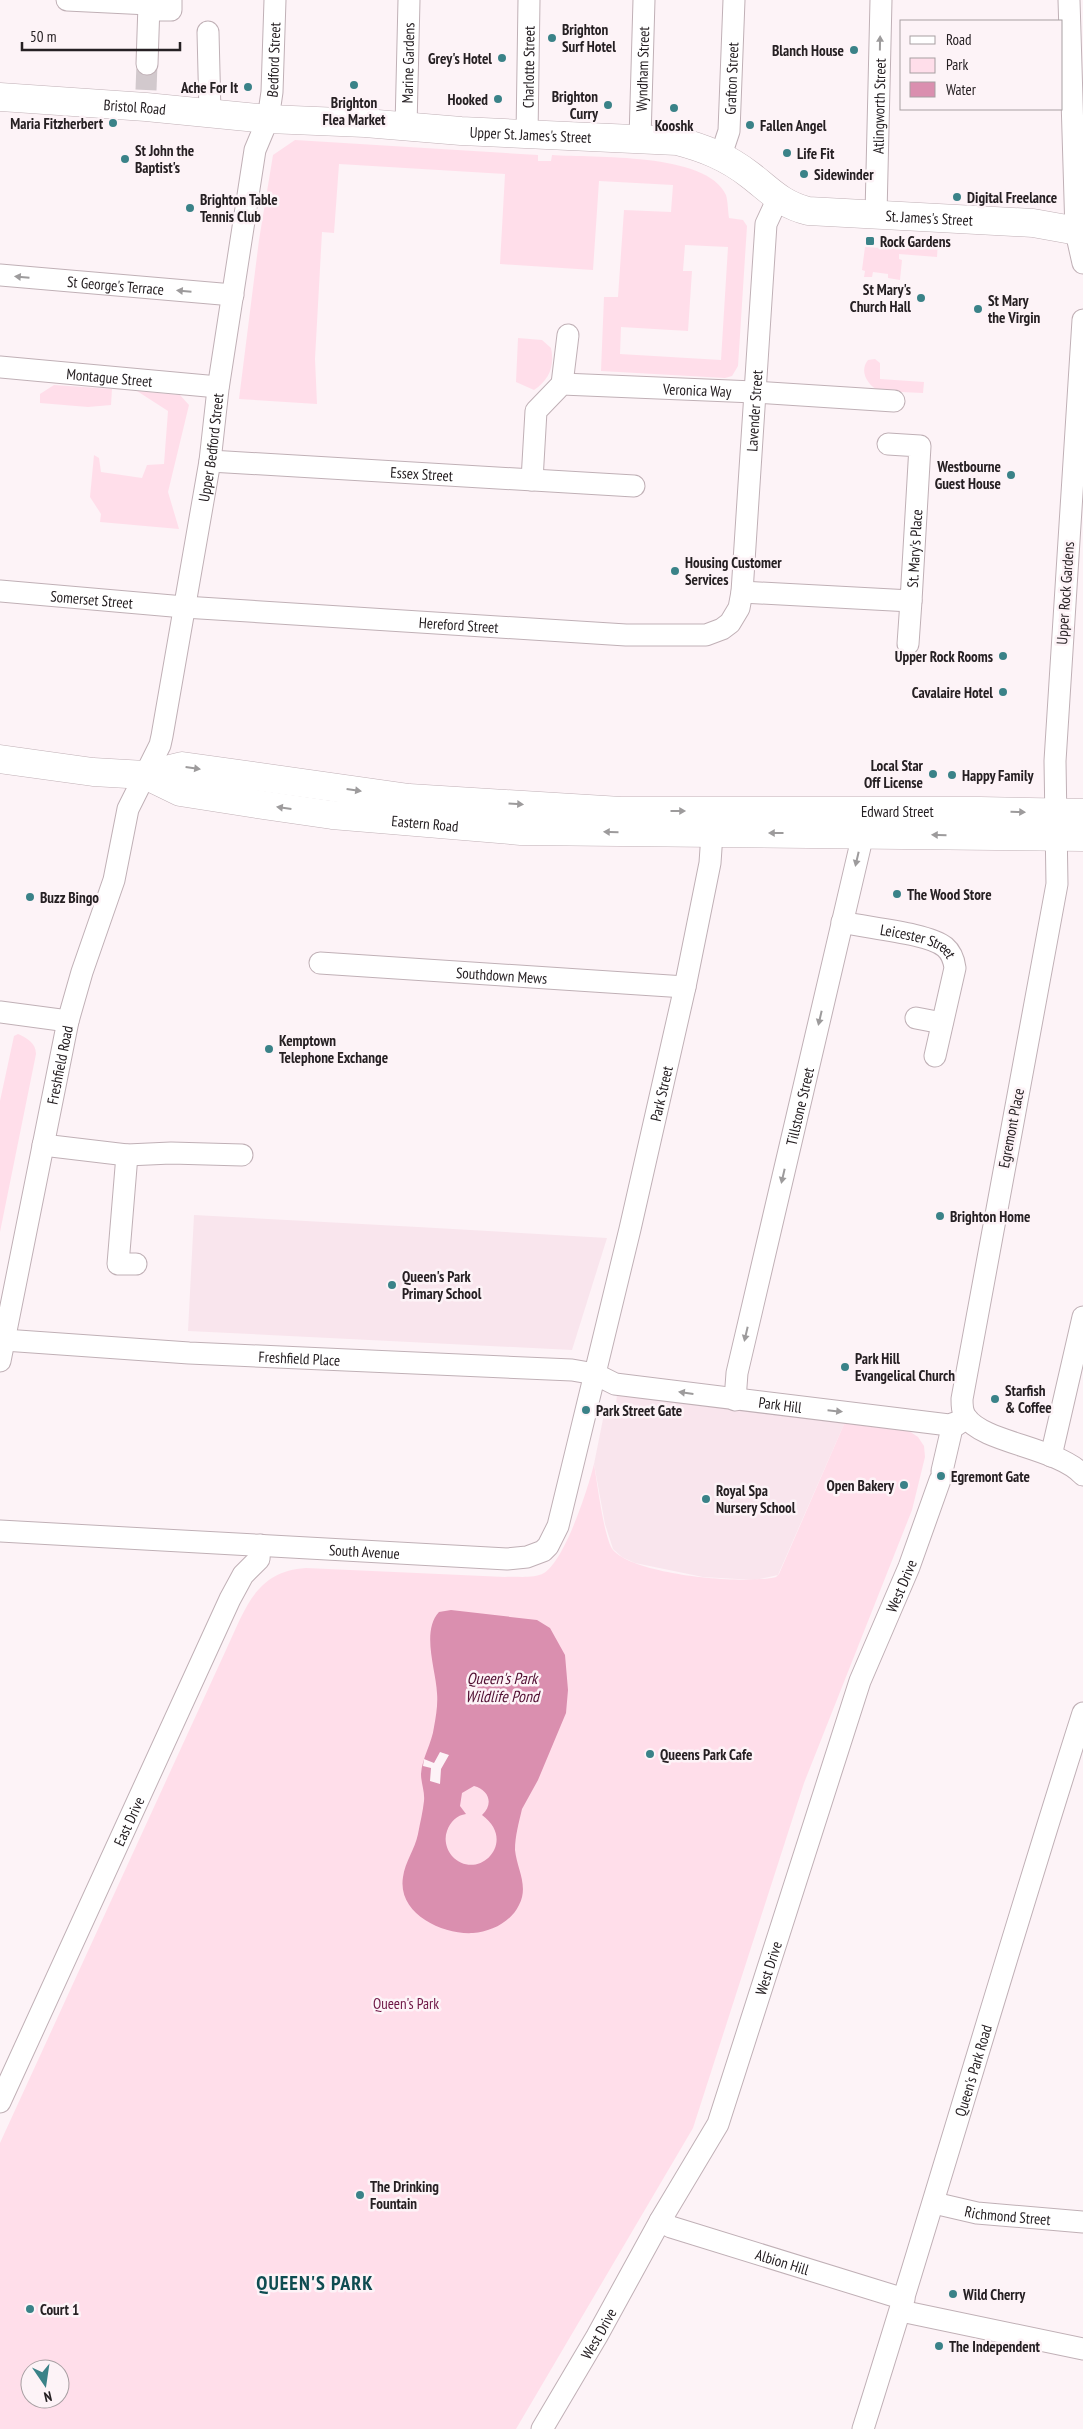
<svg xmlns="http://www.w3.org/2000/svg" width="1083" height="2429" viewBox="0 0 1083 2429" font-family="'PT Sans Narrow',sans-serif">
  <rect width="100%" height="100%" fill="#fdf3f7"/>
  <path fill="#f9e5ed" d="M194 1215 418 1227 607 1238 572 1350 188 1331Z
    M617 1394 845 1422 778 1575 755 1580 703 1577 635 1563 622 1557 613 1549 605 1524 594 1464 604 1414 616 1405Z"/>
  <path fill="#ffdeea" fill-rule="evenodd" d="M295 140 538 155V161H551L552 155C593 158 707 152 726 195 728 202 728 212 729 218L743 220 747 226 738 366 732 376 725 378 601 371 604 297H618L624 210 671 212 673 185 599 181 593 270 500 264 505 174 339 164 334 233 322 232 315 359 317 404 239 399 259 240 273 155ZM685 245 728 247 721 360 620 354 621 327 688 331 692 271H683Z
    M938 241 937 257 899 254V259L902 260 900 280 888 278V274L873 272 872 277H864L865 271 862 270 865 247 900 249Z
    M518 338 542 340 551 348C555 366 549 380 534 390L516 382Z
    M875 359 880 363V379L924 382 923 393 879 391C867 385 859 371 868 360Z
    M54 385 112 389 111 405 88 407 40 403V394Z
    M137 391 180 395 189 405 168 492 179 529 100 522 101 514 90 497 94 455 99 458 101 472 142 478 147 465 164 464 168 411Z
    M18 1034C27 1038 36 1043 36 1054L0 1232V1101L14 1036Z
    M845 1422 906 1429 918 1437 924 1446 925 1457 912 1510 804 1783 693 2128 516 2429H0V2143L226 1650C245 1610 255 1571 306 1568L505 1577C517 1576 533 1579 544 1573 565 1560 588 1489 594 1464 597 1481 604 1539 613 1550 635 1575 743 1585 776 1577L779 1574ZM30 2369H60V2399H30Z"/>
  <path fill="#da8faf" fill-rule="evenodd" d="M451 1610 537 1620 550 1628 565 1655 568 1690 566 1713 538 1780 522 1809C519 1822 515 1836 515 1850 517 1869 529 1886 519 1905 511 1922 491 1932 473 1933 443 1935 397 1914 403 1877 405 1862 415 1849 418 1834 420 1823 423 1811 424 1801 425 1792 421 1783 421 1774 422 1758 432 1743 434 1727 436 1716 438 1704 437 1693 436 1670 421 1631 439 1612ZM474 1786C489 1790 494 1804 482 1815 519 1842 477 1883 452 1856 446 1849 444 1839 447 1831 450 1822 457 1815 466 1814L460 1806 462 1793Z"/>
  <path fill="#fdf3f7" d="M440 1752 449 1755 441 1769 440 1784 430 1781 431 1768 423 1766 424 1759 434 1763Z"/>
  <g fill="none" stroke-linecap="round" stroke-linejoin="round">
    <path stroke="#d2c9cd" stroke-width="21" stroke-dasharray="21 11" stroke-linecap="butt" d="M146 90 147 64"/>
    <defs>
      <g id="street">
        <path d="M67 0 149 4 147 64"/>
        <path d="M1069 0 1076 232 1083 263"/>
        <path d="M149 10H171V0"/>
        <path d="M208 32 210 113"/>
        <path id="s1" d="M406 127 409 0"/>
        <path id="s2" d="M527 135 529 0"/>
        <path id="s3" d="M640 139 644 0"/>
        <path id="s4" d="M721 155 729 131 734 0"/>
        <path id="s5" d="M876 214 881 0"/>
        <path id="s6" d="M0 275 233 295"/>
        <path d="M1083 320 1055 761 1057 884 962 1399C962 1405 962 1412 966 1417 983 1443 1057 1447 1083 1475"/>
        <path id="s7" d="M0 367 218 387"/>
        <path d="M562 384 568 335"/>
        <path id="s8" d="M210 461 634 486"/>
        <path id="s9" d="M532 480 536 411 562 384 754 392 894 401"/>
        <path id="s10" d="M0 591 184 607 626 635H706L722 629 730 623 739 608 742 592 766 224 778 198"/>
        <path id="s11" d="M742 592 911 601 920 446 888 444"/>
        <path d="M908 644 911 601"/>
        <path id="s12" d="M842 922C867 928 928 933 945 947 952 953 954 960 955 968L935 1056"/>
        <path id="s13" d="M320 963 685 987"/>
        <path d="M0 1012 68 1021"/>
        <path d="M916 1018 942 1023"/>
        <path d="M43 1145 127 1155 171 1153 242 1155"/>
        <path d="M127 1155 118 1264H136"/>
        <path id="s14" d="M4 1340 189 1353 572 1370 595 1374 615 1384 949 1425 967 1419"/>
        <path id="s15" d="M0 1361 68 1021 82 972 114 880 128 809 160 745 162 736 210 461 218 389 255 150 268 119 272 92 275 0"/>
        <path id="s16" d="M735 1400 737 1373 860 847V819"/>
        <path d="M1051 1456 1083 1317"/>
        <path d="M942 1471 952 1428 964 1420"/>
        <path id="s17" d="M0 1531 507 1559 527 1557 543 1551 548 1546 558 1526 630 1229 685 987 710 863 713 819"/>
        <path id="s18" d="M0 2102 230 1599 243 1575 259 1559 260 1545"/>
        <path id="s19" d="M934 2203 977 2213 1083 2222"/>
        <path id="s20" d="M660 2221 671 2227 904 2299"/>
        <path d="M901 2311 1083 2349"/>
        <path id="s21" d="M542 2429 597 2336 660 2221 718 2124 860 1681 909 1567 940 1480"/>
        <path id="s22" d="M863 2429C938 2191 1007 1951 1083 1713"/>
      </g>
      <g id="secondary">
        <path id="s23" d="M0 97 146 107 268 119 365 123 461 131 677 141C704 148 727 157 750 175 771 191 781 204 808 211L1033 223 1083 232"/>
        <path id="s24" d="M0 759 93 772 145 775 182 766 409 798 621 811H980L1083 813"/>
        <path id="s25" d="M145 775 180 792 263 805 332 815 521 831 1083 837"/>
      </g>
    </defs>
    <use href="#street" stroke="#c0b0b6" stroke-width="23"/>
    <use href="#secondary" stroke="#c0b0b6" stroke-width="29"/>
    <use href="#street" stroke="#fff" stroke-width="21"/>
    <use href="#secondary" stroke="#fff" stroke-width="28"/>
  </g>
  <defs><path id="oneway-solid" d="M-6-.8H1V-3.2L6.5 0L1 3.2V.8H-6Z" transform="scale(1.25)"/></defs>
  <g fill="#9d9b9c">
    <use href="#oneway-solid" transform="translate(880 43) rotate(-89)"/>
    <use href="#oneway-solid" transform="translate(22 277) rotate(-175)"/>
    <use href="#oneway-solid" transform="translate(184 291) rotate(-175)"/>
    <use href="#oneway-solid" transform="translate(193 768) rotate(8)"/>
    <use href="#oneway-solid" transform="translate(354 790) rotate(8)"/>
    <use href="#oneway-solid" transform="translate(516 804) rotate(3)"/>
    <use href="#oneway-solid" transform="translate(284 808) rotate(-172)"/>
    <use href="#oneway-solid" transform="translate(678 811)"/>
    <use href="#oneway-solid" transform="translate(1018 812) rotate(2)"/>
    <use href="#oneway-solid" transform="translate(611 832) rotate(-179)"/>
    <use href="#oneway-solid" transform="translate(776 833) rotate(-180)"/>
    <use href="#oneway-solid" transform="translate(939 835) rotate(-179)"/>
    <use href="#oneway-solid" transform="translate(857 859) rotate(103)"/>
    <use href="#oneway-solid" transform="translate(820 1018) rotate(103)"/>
    <use href="#oneway-solid" transform="translate(783 1176) rotate(103)"/>
    <use href="#oneway-solid" transform="translate(746 1334) rotate(103)"/>
    <use href="#oneway-solid" transform="translate(686 1393) rotate(-172)"/>
    <use href="#oneway-solid" transform="translate(835 1411) rotate(6)"/>
  </g>
  <g fill="#3a8288" stroke="#fdf3f7" stroke-width="2">
    <circle cx="552" cy="38" r="5"/>
    <circle cx="854" cy="50" r="5"/>
    <circle cx="502" cy="58" r="5"/>
    <circle cx="354" cy="85" r="5"/>
    <circle cx="248" cy="87" r="5"/>
    <circle cx="498" cy="99" r="5"/>
    <circle cx="608" cy="105" r="5"/>
    <circle cx="674" cy="108" r="5"/>
    <circle cx="113" cy="123" r="5"/>
    <circle cx="750" cy="125" r="5"/>
    <circle cx="787" cy="153" r="5"/>
    <circle cx="125" cy="159" r="5"/>
    <circle cx="804" cy="174" r="5"/>
    <circle cx="957" cy="197" r="5"/>
    <circle cx="190" cy="208" r="5"/>
    <rect x="865" y="236" width="10" height="10" rx="2.5"/>
    <circle cx="921" cy="298" r="5"/>
    <circle cx="978" cy="309" r="5"/>
    <circle cx="1011" cy="475" r="5"/>
    <circle cx="675" cy="571" r="5"/>
    <circle cx="1003" cy="656" r="5"/>
    <circle cx="1003" cy="692" r="5"/>
    <circle cx="933" cy="774" r="5"/>
    <circle cx="952" cy="775" r="5"/>
    <circle cx="897" cy="894" r="5"/>
    <circle cx="30" cy="897" r="5"/>
    <circle cx="269" cy="1049" r="5"/>
    <circle cx="940" cy="1216" r="5"/>
    <circle cx="392" cy="1285" r="5"/>
    <circle cx="845" cy="1367" r="5"/>
    <circle cx="995" cy="1399" r="5"/>
    <circle cx="586" cy="1410" r="5"/>
    <circle cx="941" cy="1476" r="5"/>
    <circle cx="904" cy="1485" r="5"/>
    <circle cx="706" cy="1499" r="5"/>
    <circle cx="650" cy="1754" r="5"/>
    <circle cx="360" cy="2195" r="5"/>
    <circle cx="953" cy="2294" r="5"/>
    <circle cx="30" cy="2309" r="5"/>
    <circle cx="939" cy="2346" r="5"/>
  </g>
  <g text-anchor="middle" dominant-baseline="central" stroke-width="5" stroke-linejoin="round" paint-order="stroke">
    <g font-size="15" font-weight="bold" fill="#262023" stroke="#fdf3f7" text-anchor="start">
      <text x="562" y="29">Brighton<tspan x="562" dy="17">Surf Hotel</tspan></text>
      <text x="844" y="50" text-anchor="end">Blanch House</text>
      <text x="492" y="58" text-anchor="end">Grey's Hotel</text>
      <text x="238" y="87" text-anchor="end">Ache For It</text>
      <text x="598" y="96" text-anchor="end">Brighton<tspan x="598" dy="17">Curry</tspan></text>
      <text x="488" y="99" text-anchor="end">Hooked</text>
      <text x="354" y="102" text-anchor="middle">Brighton<tspan x="354" dy="17">Flea Market</tspan></text>
      <text x="103" y="123" text-anchor="end">Maria Fitzherbert</text>
      <text x="674" y="125" text-anchor="middle">Kooshk</text>
      <text x="760" y="125">Fallen Angel</text>
      <text x="135" y="150">St John the<tspan x="135" dy="17">Baptist's</tspan></text>
      <text x="797" y="153">Life Fit</text>
      <text x="814" y="174">Sidewinder</text>
      <text x="967" y="197">Digital Freelance</text>
      <text x="200" y="199">Brighton Table<tspan x="200" dy="17">Tennis Club</tspan></text>
      <text x="880" y="241">Rock Gardens</text>
      <text x="911" y="289" text-anchor="end">St Mary's<tspan x="911" dy="17">Church Hall</tspan></text>
      <text x="988" y="300">St Mary<tspan x="988" dy="17">the Virgin</tspan></text>
      <text x="1001" y="466" text-anchor="end">Westbourne<tspan x="1001" dy="17">Guest House</tspan></text>
      <text x="685" y="562">Housing Customer<tspan x="685" dy="17">Services</tspan></text>
      <text x="993" y="656" text-anchor="end">Upper Rock Rooms</text>
      <text x="993" y="692" text-anchor="end">Cavalaire Hotel</text>
      <text x="923" y="765" text-anchor="end">Local Star<tspan x="923" dy="17">Off License</tspan></text>
      <text x="962" y="775">Happy Family</text>
      <text x="907" y="894">The Wood Store</text>
      <text x="40" y="897">Buzz Bingo</text>
      <text x="279" y="1040">Kemptown<tspan x="279" dy="17">Telephone Exchange</tspan></text>
      <text x="950" y="1216">Brighton Home</text>
      <text x="402" y="1276">Queen's Park<tspan x="402" dy="17">Primary School</tspan></text>
      <text x="855" y="1358">Park Hill<tspan x="855" dy="17">Evangelical Church</tspan></text>
      <text x="1005" y="1390">Starfish<tspan x="1005" dy="17">&amp; Coffee</tspan></text>
      <text x="596" y="1410">Park Street Gate</text>
      <text x="951" y="1476">Egremont Gate</text>
      <text x="894" y="1485" text-anchor="end">Open Bakery</text>
      <text x="716" y="1490">Royal Spa<tspan x="716" dy="17">Nursery School</tspan></text>
      <text x="660" y="1754">Queens Park Cafe</text>
      <text x="370" y="2186">The Drinking<tspan x="370" dy="17">Fountain</tspan></text>
      <text x="963" y="2294">Wild Cherry</text>
      <text x="40" y="2309">Court 1</text>
      <text x="949" y="2346">The Independent</text>
    </g>
    <g font-size="15" fill="#262023" stroke="#fdf3f7">
      <text stroke="none"><textPath href="#s15" startOffset="1335">Bedford Street</textPath></text>
      <text stroke="none"><textPath href="#s1" startOffset="64">Marine Gardens</textPath></text>
      <text stroke="none"><textPath href="#s2" startOffset="68">Charlotte Street</textPath></text>
      <text stroke="none"><textPath href="#s3" startOffset="70">Wyndham Street</textPath></text>
      <text stroke="none"><textPath href="#s4" startOffset="78">Grafton Street</textPath></text>
      <text stroke="none"><textPath href="#s23" startOffset="135">Bristol Road</textPath></text>
      <text stroke="none"><textPath href="#s5" startOffset="108">Atlingworth Street</textPath></text>
      <text stroke="none"><textPath href="#s23" startOffset="532">Upper St. James's Street</textPath></text>
      <text stroke="none"><textPath href="#s23" startOffset="950">St. James's Street</textPath></text>
      <text stroke="none"><textPath href="#s6" startOffset="116">St George's Terrace</textPath></text>
      <text stroke="none"><textPath href="#s7" startOffset="110">Montague Street</textPath></text>
      <text stroke="none"><textPath href="#s9" startOffset="242">Veronica Way</textPath></text>
      <text stroke="none"><textPath href="#s10" startOffset="950">Lavender Street</textPath></text>
      <text stroke="none"><textPath href="#s15" startOffset="941">Upper Bedford Street</textPath></text>
      <text stroke="none"><textPath href="#s8" startOffset="212">Essex Street</textPath></text>
      <text stroke="none"><textPath href="#s11" startOffset="222">St. Mary's Place</textPath></text>
      <text transform="translate(1065 593) rotate(-86)">Upper Rock Gardens</text>
      <text stroke="none"><textPath href="#s10" startOffset="92">Somerset Street</textPath></text>
      <text stroke="none"><textPath href="#s10" startOffset="460">Hereford Street</textPath></text>
      <text stroke="none"><textPath href="#s24" startOffset="902">Edward Street</textPath></text>
      <text stroke="none"><textPath href="#s25" startOffset="286">Eastern Road</textPath></text>
      <text stroke="none"><textPath href="#s12" startOffset="79">Leicester Street</textPath></text>
      <text stroke="none"><textPath href="#s13" startOffset="182">Southdown Mews</textPath></text>
      <text stroke="none"><textPath href="#s15" startOffset="302">Freshfield Road</textPath></text>
      <text stroke="none"><textPath href="#s17" startOffset="1019">Park Street</textPath></text>
      <text stroke="none"><textPath href="#s16" startOffset="301">Tillstone Street</textPath></text>
      <text transform="translate(1011 1128) rotate(-79)">Egremont Place</text>
      <text stroke="none"><textPath href="#s14" startOffset="296">Freshfield Place</textPath></text>
      <text stroke="none"><textPath href="#s14" startOffset="781">Park Hill</textPath></text>
      <text stroke="none"><textPath href="#s17" startOffset="365">South Avenue</textPath></text>
      <text stroke="none"><textPath href="#s21" startOffset="921">West Drive</textPath></text>
      <text stroke="none"><textPath href="#s18" startOffset="309">East Drive</textPath></text>
      <text stroke="none"><textPath href="#s21" startOffset="516">West Drive</textPath></text>
      <text stroke="none"><textPath href="#s22" startOffset="375">Queen's Park Road</textPath></text>
      <text stroke="none"><textPath href="#s19" startOffset="75">Richmond Street</textPath></text>
      <text stroke="none"><textPath href="#s20" startOffset="129">Albion Hill</textPath></text>
      <text stroke="none"><textPath href="#s21" startOffset="111">West Drive</textPath></text>
    </g>
    <g font-size="15" fill="#6e1645" stroke="#fdf3f7">
      <text x="406" y="2003">Queen's Park</text>
    </g>
    <g font-size="16" font-style="italic" fill="#510f32" stroke="#fdf3f7">
      <text x="502" y="1678">Queen's Park<tspan x="502" dy="18">Wildlife Pond</tspan></text>
    </g>
    <g font-size="20" font-weight="bold" letter-spacing="1" fill="#0e4c51" stroke="#fdf3f7">
      <text x="315" y="2283">QUEEN'S PARK</text>
    </g>
  </g>
  <rect x="900" y="20" width="162" height="90" fill="#fdf3f7" stroke="#a79fa2"/>
  <rect x="910" y="36" width="25" height="8" fill="#ffffff" stroke="#a79fa2"/>
  <text x="946" y="45" font-size="15" fill="#262023">Road</text>
  <rect x="910" y="58" width="25" height="15" fill="#ffdeea" stroke="#a79fa2"/>
  <text x="946" y="70" font-size="15" fill="#262023">Park</text>
  <rect x="910" y="82" width="25" height="15" fill="#da8faf" stroke="#a79fa2"/>
  <text x="946" y="95" font-size="15" fill="#262023">Water</text>
  <g transform="translate(45 2384) rotate(167)"><circle r="24" fill="#fdf3f7" stroke="#a79fa2"/>
  <path d="M0-4L9 19L0 12L-9 19Z" fill="#3a8288"/>
  <text y="-8" font-size="14" font-weight="bold" text-anchor="middle" fill="#262023">N</text>
  </g>
  <path d="M22 42v8h158v-8" fill="none" stroke="#262023" stroke-width="2.5"/>
  <text x="30" y="42" font-size="15" fill="#262023" stroke="#fdf3f7" stroke-width="4" paint-order="stroke">50 m</text>
</svg>
